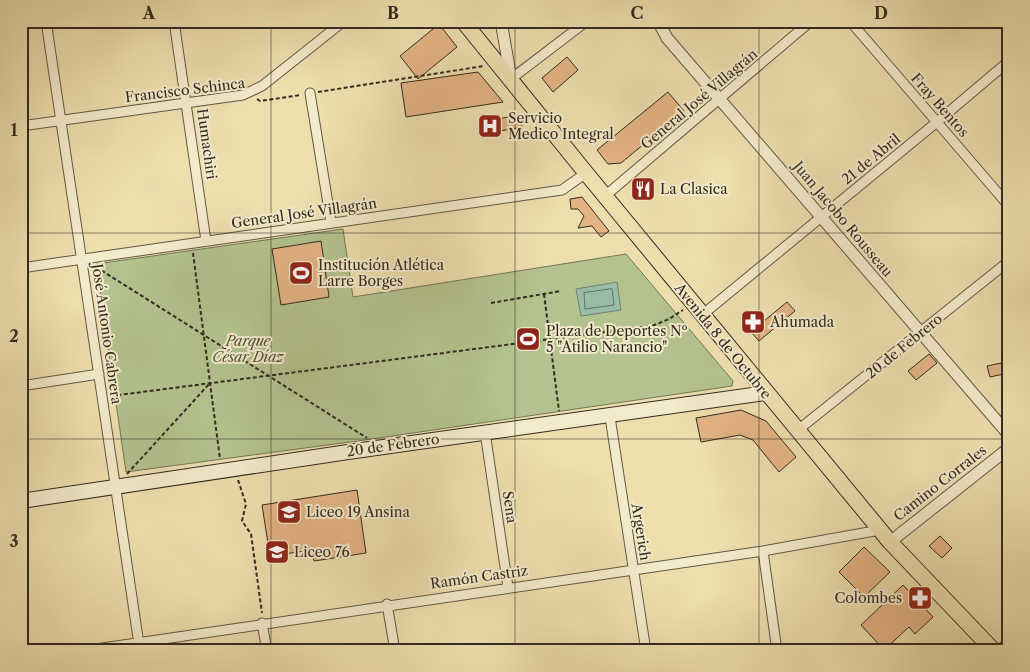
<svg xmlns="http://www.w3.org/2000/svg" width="1030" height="672" viewBox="0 0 1030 672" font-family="'Libre Caslon Text',serif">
  <rect width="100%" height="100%" fill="#eddeae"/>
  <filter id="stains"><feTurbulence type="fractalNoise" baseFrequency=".004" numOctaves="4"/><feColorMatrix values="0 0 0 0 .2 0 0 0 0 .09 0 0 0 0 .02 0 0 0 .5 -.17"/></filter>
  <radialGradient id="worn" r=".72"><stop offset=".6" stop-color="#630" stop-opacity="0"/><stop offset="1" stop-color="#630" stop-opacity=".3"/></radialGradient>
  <path fill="#b3c28e" stroke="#747658" d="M343 229 353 297 626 254 733 381 732 386 372 439 126 472 96 264Z"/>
  <path fill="#99bca9" stroke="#718273" d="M617 282 621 310 581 316 576 289Z"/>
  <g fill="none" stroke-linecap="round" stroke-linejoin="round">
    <path stroke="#667365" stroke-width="1" d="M612 289 614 305 585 309 584 293Z"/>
  </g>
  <path fill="#e3b384" stroke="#342a21" d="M439 24 457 47 418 79 400 56Z
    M567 57 578 70 553 92 542 78Z
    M478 72 503 102 406 117 401 83Z
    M668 92 684 111 621 163 608 164 597 150Z
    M514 116 523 127 494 132 492 120Z
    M644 178 655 191 643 201 632 188Z
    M582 197 609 231 601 237 592 226 578 228 584 216 578 209H571L570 199Z
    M321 241 329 297 281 305 272 249Z
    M787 302 795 311 759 341 751 332 754 329 746 319 755 311 764 321Z
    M929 354 937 363 916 380 908 371Z
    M1001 363 1004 374 990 377 987 366Z
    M741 410 766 421 796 457 779 472 753 440 740 435 701 442 696 418Z
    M357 490 366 553 314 561 312 550 270 556 262 505Z
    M940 536 952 548 942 558 929 546Z
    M864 547 890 572 864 597 839 572Z
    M903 585 933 617 915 634 909 627 884 650 861 625Z"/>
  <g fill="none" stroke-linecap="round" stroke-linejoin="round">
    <defs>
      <path id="minor" d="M46 21 140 651
        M174 21 206 241
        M850 21 1009 206
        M511 79 587 21
        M310 93 331 222
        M21 126 243 95 262 86 344 21
        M605 196 811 21
        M21 268 562 190 586 173
        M702 315 937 122 1009 61
        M21 386 99 374
        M610 417 646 651
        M798 430 1009 261
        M485 432 508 587
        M763 551 777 651
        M387 604 395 651
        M262 623 267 651
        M82 651 763 551 880 530
        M1000 651 1009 640"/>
      <path id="tertiary" d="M501 21 511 79
        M658 21 667 38 1009 435
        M890 542 1009 448"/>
      <path id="secondary" d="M21 501 348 452 766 393"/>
      <path id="primary" d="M463 21 586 173 890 542 994 651"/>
    </defs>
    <use href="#minor" stroke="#625744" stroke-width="11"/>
    <use href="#tertiary" stroke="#625744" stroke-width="13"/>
    <use href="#secondary" stroke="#342a21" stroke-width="16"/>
    <use href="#primary" stroke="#342a21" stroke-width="17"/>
    <path stroke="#342a21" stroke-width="2" stroke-dasharray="4 2.5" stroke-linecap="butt" d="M318 92 484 66
      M257 99 260 101 301 95
      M193 253 220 459
      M96 267 367 438
      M544 294 559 411
      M491 303 561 291
      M111 396 652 326 669 319 683 310
      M127 474 210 383
      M238 480 246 504 242 521 251 534 262 613"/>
    <use href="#minor" stroke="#f3eaca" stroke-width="9"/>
    <use href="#tertiary" stroke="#f3eaca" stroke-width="11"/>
    <use href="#secondary" stroke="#f3eaca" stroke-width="14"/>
    <use href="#primary" stroke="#eddeae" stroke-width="15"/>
  </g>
  <path fill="none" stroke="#342a21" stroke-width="1" stroke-opacity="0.55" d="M271 21V651M515 21V651M759 21V651M21 233H1009M21 439H1009"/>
  <defs>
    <symbol id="hospital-square" viewBox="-11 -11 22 22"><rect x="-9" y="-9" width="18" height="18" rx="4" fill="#8f2418" stroke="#f3eaca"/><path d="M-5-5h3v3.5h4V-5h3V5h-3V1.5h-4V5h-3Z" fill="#fff"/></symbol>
    <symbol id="restaurant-square" viewBox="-11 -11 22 22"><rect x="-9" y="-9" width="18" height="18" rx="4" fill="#8f2418" stroke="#f3eaca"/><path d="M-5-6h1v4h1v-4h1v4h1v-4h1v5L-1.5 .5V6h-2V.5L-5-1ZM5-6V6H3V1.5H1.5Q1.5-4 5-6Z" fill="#fff"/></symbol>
    <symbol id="stadium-square" viewBox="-11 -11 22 22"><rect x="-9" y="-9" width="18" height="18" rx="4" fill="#8f2418" stroke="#f3eaca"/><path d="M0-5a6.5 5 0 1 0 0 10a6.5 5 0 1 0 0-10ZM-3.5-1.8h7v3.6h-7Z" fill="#fff"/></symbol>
    <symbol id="pharmacy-square" viewBox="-11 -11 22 22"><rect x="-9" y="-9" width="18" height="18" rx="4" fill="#8f2418" stroke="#f3eaca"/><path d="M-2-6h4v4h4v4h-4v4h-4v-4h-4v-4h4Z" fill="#fff"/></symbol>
    <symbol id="school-square" viewBox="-11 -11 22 22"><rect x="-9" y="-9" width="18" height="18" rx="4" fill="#8f2418" stroke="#f3eaca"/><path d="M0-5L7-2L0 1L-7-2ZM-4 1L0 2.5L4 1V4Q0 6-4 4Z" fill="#fff"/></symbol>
  </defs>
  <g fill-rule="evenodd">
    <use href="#hospital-square" x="476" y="112" width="28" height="28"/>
    <use href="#restaurant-square" x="629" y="175" width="28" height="28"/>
    <use href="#stadium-square" x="287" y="259" width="28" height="28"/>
    <use href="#pharmacy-square" x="739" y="308" width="28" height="28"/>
    <use href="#stadium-square" x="514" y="325" width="28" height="28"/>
    <use href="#school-square" x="275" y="498" width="28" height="28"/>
    <use href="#school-square" x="263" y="538" width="28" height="28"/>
    <use href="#pharmacy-square" x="906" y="584" width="28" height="28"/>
  </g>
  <g text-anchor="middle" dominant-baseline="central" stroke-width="4" stroke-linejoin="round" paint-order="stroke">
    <g font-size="14" fill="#342a21" stroke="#f3eaca">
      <text transform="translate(185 90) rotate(-7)">Francisco Schinca</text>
      <text transform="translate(699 99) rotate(-40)">General José Villagrán</text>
      <text transform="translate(940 105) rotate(49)">Fray Bentos</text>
      <text transform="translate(207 144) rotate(82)">Humachiri</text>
      <text transform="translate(871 159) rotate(-39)">21 de Abril</text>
      <text transform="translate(304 213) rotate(-8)">General José Villagrán</text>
      <text transform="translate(843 219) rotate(50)">Juan Jacobo Rousseau</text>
      <text transform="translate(107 334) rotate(82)">José Antonio Cabrera</text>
      <text transform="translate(723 341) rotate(51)">Avenida 8 de Octubre</text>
      <text transform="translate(904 346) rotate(-39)">20 de Febrero</text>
      <text transform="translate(393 445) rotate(-8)">20 de Febrero</text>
      <text transform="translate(940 483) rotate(-38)">Camino Corrales</text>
      <text transform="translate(510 507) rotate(82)">Sena</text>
      <text transform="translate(641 532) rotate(81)">Argerich</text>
      <text transform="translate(479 577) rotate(-8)">Ramón Castriz</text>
    </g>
    <g font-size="14" fill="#342a21" stroke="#f3eaca" text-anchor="start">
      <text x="508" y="118">Servicio<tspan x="508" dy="16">Medico Integral</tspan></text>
      <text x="660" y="189">La Clasica</text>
      <text x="318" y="265">Institución Atlética<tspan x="318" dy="16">Larre Borges</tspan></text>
      <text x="770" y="322">Ahumada</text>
      <text x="546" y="331">Plaza de Deportes Nº<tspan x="546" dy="16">5 "Atilio Narancio"</tspan></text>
      <text x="306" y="512">Liceo 19 Ansina</text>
      <text x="294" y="552">Liceo 76</text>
      <text x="902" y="598" text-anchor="end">Colombes</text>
    </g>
    <g font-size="14" font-style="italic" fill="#54503c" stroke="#f3eaca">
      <text x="248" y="341">Parque<tspan x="248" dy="16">César Díaz</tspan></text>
    </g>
  </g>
  <rect width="1030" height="672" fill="none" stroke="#eddeae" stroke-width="55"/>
  <rect x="28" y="28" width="974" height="616" fill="none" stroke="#342a21" stroke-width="2"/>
  <g font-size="16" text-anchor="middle" font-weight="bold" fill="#342a21">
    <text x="149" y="19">A</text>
    <text x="393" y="19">B</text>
    <text x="637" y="19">C</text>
    <text x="881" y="19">D</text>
    <text x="14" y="136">1</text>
    <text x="14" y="342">2</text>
    <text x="14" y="547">3</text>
  </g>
  <rect width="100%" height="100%" filter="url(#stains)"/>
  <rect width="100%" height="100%" fill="url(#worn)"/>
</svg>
